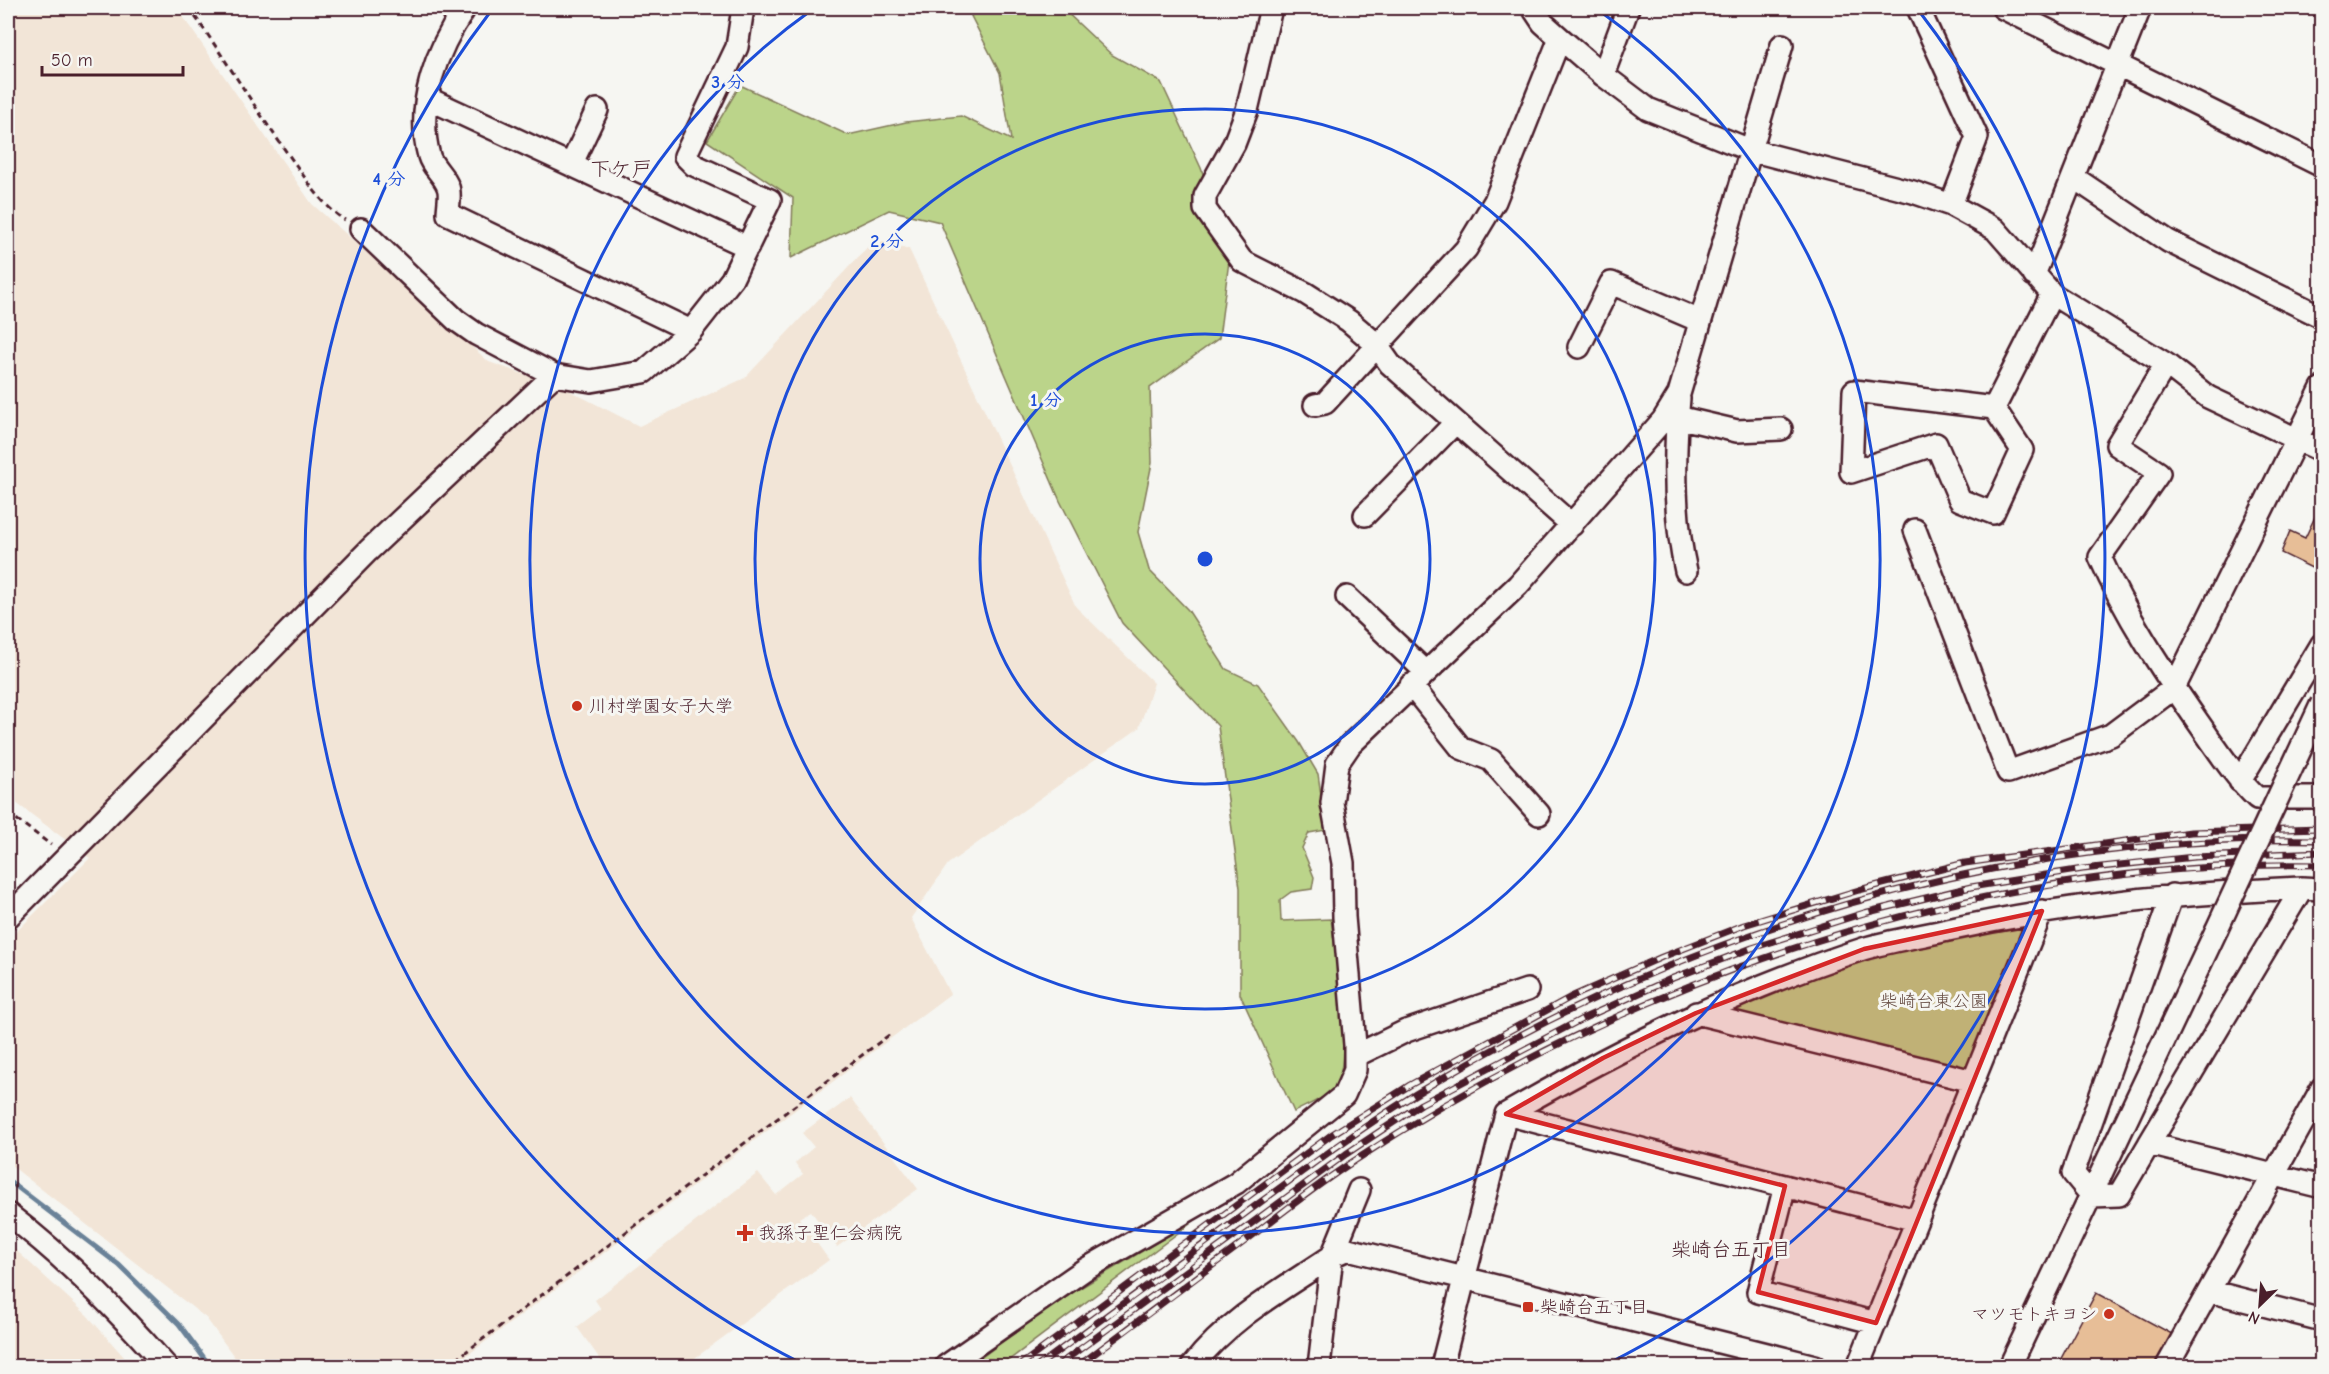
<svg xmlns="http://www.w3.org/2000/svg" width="2329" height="1374" viewBox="0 0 2329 1374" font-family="'Comic Neue','Klee One',sans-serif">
  <rect width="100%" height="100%" fill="#f6f6f2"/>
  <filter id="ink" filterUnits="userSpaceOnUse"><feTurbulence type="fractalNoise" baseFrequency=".0167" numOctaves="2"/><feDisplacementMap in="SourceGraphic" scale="12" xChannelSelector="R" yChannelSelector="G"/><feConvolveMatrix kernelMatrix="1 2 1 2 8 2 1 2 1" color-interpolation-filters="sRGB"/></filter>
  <g filter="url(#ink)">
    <path fill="#f2e5d7" d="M8 8H177L312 204 345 233 489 362 566 389 639 426 745 378 875 239 909 249 1076 607 1154 683 1139 728 948 864 911 918 950 994 453 1366H241L206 1318 8 1163V940L90 858 8 797Z
      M850 1098 918 1189 837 1247 811 1211 799 1218 829 1260 684 1366H621L615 1358 605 1366 577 1327 601 1309 595 1300 758 1173 776 1195 803 1174 795 1163 814 1147 802 1133Z
      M8 1243 87 1315 132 1366H8Z"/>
    <path fill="#bbd48a" stroke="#827a5a" stroke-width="1.5" d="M978 8 1063 9 1112 55 1161 82 1201 168 1230 253 1219 338 1150 388 1152 463 1138 532 1149 570 1188 610 1226 669 1258 684 1299 742 1318 774 1326 830 1309 833 1302 848 1314 877 1312 889 1291 892 1280 900 1281 921 1331 919C1335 952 1354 1065 1334 1089 1325 1098 1305 1106 1294 1112L1240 994V888L1218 726 1122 623 1060 501 940 222 889 210 791 258 793 198 707 141 740 85 848 135 906 122 961 116 1011 140 1000 73 971 16Z
      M2030 921 1969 1072 1740 1017 1736 1008 1839 967 1911 945Z
      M1198 1218 1001 1366H970L1050 1306Z"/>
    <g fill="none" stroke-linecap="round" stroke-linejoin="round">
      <path stroke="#6a8298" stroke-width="5" d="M8 1180 119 1265 179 1324 210 1366"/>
    </g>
    <path fill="#e7be97" stroke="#4a1f2b" stroke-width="1.5" d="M2322 502V573L2281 553 2290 531 2305 538Z
      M2096 1293 2172 1334 2154 1366H2057Z"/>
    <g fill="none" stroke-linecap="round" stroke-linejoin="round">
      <defs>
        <path id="minor" d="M465 8C437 49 415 104 429 156 432 167 444 175 448 187 451 194 448 206 448 214L691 331
          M1271 8 1247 110 1234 144 1205 196V209L1242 261 1305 293 1349 321 1376 344 1390 364 1572 525
          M1533 8 1543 23 1560 38 1603 75 1648 109 1750 150 1913 192 1951 205 1995 229 2052 294 2166 364 2208 397 2322 451
          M1918 8 1977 137 1951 205
          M2003 8 2322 166
          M1603 75 1628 8
          M427 98 748 247
          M571 165 597 110
          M2073 177 2168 241 2322 317
          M361 229 456 320 476 334 554 375 591 381 644 372 691 331 732 279 770 200 694 165 685 156 737 47 743 8
          M2034 275 2140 8
          M1579 347 1611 283 1700 321
          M2166 364 2117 445 2159 473 2100 557C2126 616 2162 670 2198 722 2217 749 2234 776 2257 798H2322
          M1679 398C1674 455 1673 515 1686 571
          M1315 405 1325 403 1466 249 1495 201 1560 38
          M1994 408 2022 450 1993 513 1960 500 1936 444 1851 472 1854 391 1994 408 2052 294
          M1677 417 1737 431 1781 429
          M1365 515 1455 423
          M1915 530 2008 772 2111 735 2174 688 2322 388
          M1347 597 1425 671
          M1411 685 1461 748 1491 760 1539 814
          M2240 781 2322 644
          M2322 889 2302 888 2149 1144 2322 1187
          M8 917 368 551 554 375
          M1696 1013 1973 1081
          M1355 1056 1406 1031 1527 990
          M1506 1114 1916 1220
          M2149 1144 2119 1195 2092 1196 2073 1173 2172 895
          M1785 1186 1758 1292 1876 1323
          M8 1214C66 1258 118 1311 166 1366
          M2209 1291 2322 1320
          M946 1366 1084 1270 1236 1183 1344 1095 1355 1070V1045L1344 917 1343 863 1332 803 1337 764 1350 745 1518 585 1663 420 1679 394 1782 45
          M1192 1366C1231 1317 1280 1291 1332 1256L1348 1249 1815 1366
          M1319 1366 1332 1256 1359 1190
          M1442 1366 1506 1114C1621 1048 1736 990 1863 949 1889 941 1917 937 1943 931 2065 904 2177 894 2302 888
          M1858 1366 2042 911
          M2010 1366 2216 931
          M2167 1366 2322 1088"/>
      </defs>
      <use href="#minor" stroke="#4a1f2b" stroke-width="26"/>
      <path stroke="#4a1f2b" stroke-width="3" stroke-dasharray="6 4.5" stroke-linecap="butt" d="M189 8C226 59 258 114 296 165 310 185 324 207 345 220
        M8 813 51 845
        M447 1366 889 1035"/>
      <use href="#minor" stroke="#f6f6f2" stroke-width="21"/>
      <defs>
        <path id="rail" d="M1019 1366 1331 1135 1410 1085 1571 997 1662 957 1744 925 1859 890 1965 863 2191 832 2322 828
          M1038 1366C1105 1317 1172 1268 1239 1218 1296 1176 1353 1133 1414 1095 1683 931 2004 833 2322 840
          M1057 1366 1346 1154 1421 1104 1582 1019 1673 978 1752 948 1864 913 1971 887 2083 869 2194 857 2322 852
          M1078 1366C1135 1324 1192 1281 1249 1238 1283 1212 1318 1184 1354 1161 1637 975 1981 859 2322 865"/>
      </defs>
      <use href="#rail" stroke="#4a1f2b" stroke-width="7"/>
      <use href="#rail" stroke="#f6f6f2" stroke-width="4.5" stroke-dasharray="14" stroke-linecap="butt"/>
      <defs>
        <path id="minor-bridge" d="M2216 931 2322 703"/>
      </defs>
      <use href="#minor-bridge" stroke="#4a1f2b" stroke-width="26" stroke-linecap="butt"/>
      <use href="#minor-bridge" stroke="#f6f6f2" stroke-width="21"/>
    </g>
  </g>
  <path fill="#d62828" fill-opacity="0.2" stroke="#d62828" stroke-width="4.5" stroke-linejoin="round" d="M2042 911 1876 1323 1758 1292 1785 1186 1506 1114 1603 1058 1696 1013 1864 949Z"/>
  <g fill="none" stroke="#1d4ed8" stroke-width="3">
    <circle cx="1205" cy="559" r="225"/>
    <circle cx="1205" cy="559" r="450"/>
    <path d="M1597 9A675 675 0 1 1 813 9"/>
    <path d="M803 1364A900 900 0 0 1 491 11M1919 11A900 900 0 0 1 1607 1364"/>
  </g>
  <g fill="#c8321e" stroke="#f6f6f2" stroke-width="2">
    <circle cx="577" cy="706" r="6"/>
    <path d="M742 1224h6v6h6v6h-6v6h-6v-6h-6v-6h6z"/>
    <rect x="1522" y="1301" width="12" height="12" rx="3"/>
    <circle cx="2109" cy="1314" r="6"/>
  </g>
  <g text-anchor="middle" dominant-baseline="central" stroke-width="6" stroke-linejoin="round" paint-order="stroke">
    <g font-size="18" fill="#4a1f2b" stroke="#f6f6f2" text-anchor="start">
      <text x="589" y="706">川村学園女子大学</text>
      <text x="758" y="1233">我孫子聖仁会病院</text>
      <text x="1540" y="1307">柴崎台五丁目</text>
      <text x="2097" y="1314" text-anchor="end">マツモトキヨシ</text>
    </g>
    <g font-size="18" fill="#664c43" stroke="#f6f6f2">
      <text x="1934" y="1001">柴崎台東公園</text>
    </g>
    <g font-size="20" fill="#4a1f2b" stroke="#f6f6f2">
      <text x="1731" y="1249">柴崎台五丁目</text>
    </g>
    <g font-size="21" fill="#4a1f2b" stroke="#f6f6f2">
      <text x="621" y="169">下ケ戸</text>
    </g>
  </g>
  <circle cx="1205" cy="559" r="9" fill="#1d4ed8" stroke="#f6f6f2" stroke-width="3"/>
  <g font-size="18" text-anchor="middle" font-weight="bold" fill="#1d4ed8" stroke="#f6f6f2" stroke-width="6" stroke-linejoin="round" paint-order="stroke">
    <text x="728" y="88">3 分</text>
    <text x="389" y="185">4 分</text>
    <text x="887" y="247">2 分</text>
    <text x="1046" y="406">1 分</text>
  </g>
  <rect width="2329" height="1374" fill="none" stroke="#f6f6f2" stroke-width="30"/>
  <rect x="15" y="15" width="2299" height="1344" fill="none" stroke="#4a1f2b" stroke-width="2" filter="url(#ink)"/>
  <g transform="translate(2260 1305) rotate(205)" stroke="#f6f6f2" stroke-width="4.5" paint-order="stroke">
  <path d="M0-4.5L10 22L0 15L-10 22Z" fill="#4a1f2b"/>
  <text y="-9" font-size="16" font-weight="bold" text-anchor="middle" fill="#4a1f2b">N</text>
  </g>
  <path d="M42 66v9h141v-9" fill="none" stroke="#4a1f2b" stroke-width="3"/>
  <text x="51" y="66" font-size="18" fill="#4a1f2b" stroke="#f6f6f2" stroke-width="4.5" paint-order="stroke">50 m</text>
</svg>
